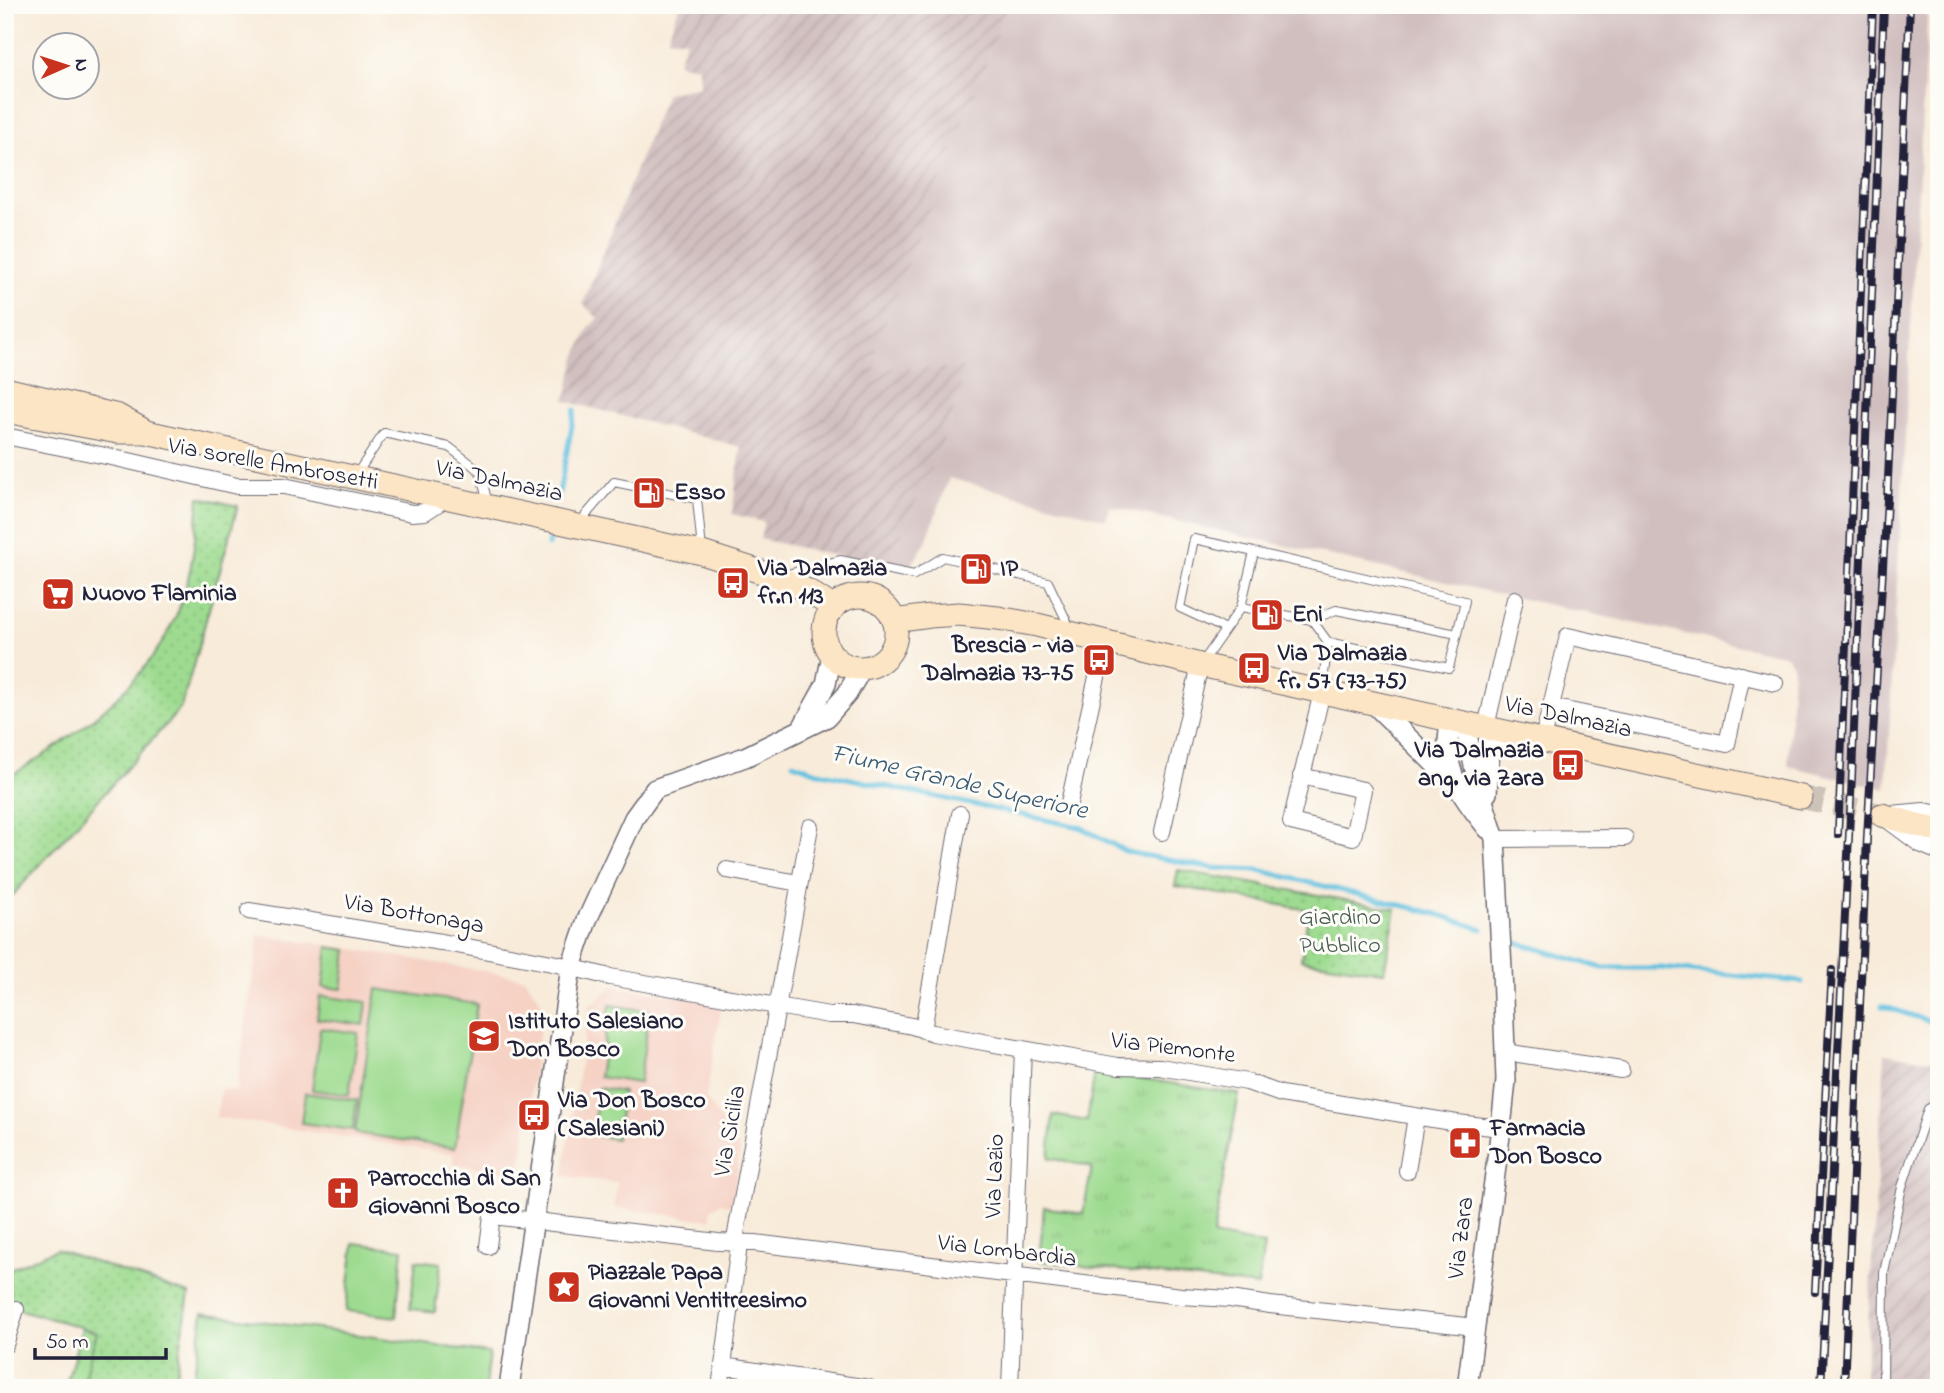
<svg xmlns="http://www.w3.org/2000/svg" width="1944" height="1393" viewBox="0 0 1944 1393" font-family="'Indie Flower',sans-serif">
  <defs>
    <pattern id="industrial-furrows" width="10" height="10" patternUnits="userSpaceOnUse" patternTransform="scale(1.75)"><rect width="10" height="10" fill="#d1bfbf"/><path d="M-1 1l2-2M0 10L10 0M9 11l2-2" fill="none" stroke="#b3a4a5"/></pattern>
    <pattern id="grass-tufts" width="24" height="20" patternUnits="userSpaceOnUse" patternTransform="scale(1.75)"><rect width="24" height="20" fill="#9edb90"/><path d="M3 7l-1-3M5 7V3M7 7l1-3M15 17l-1-3M17 17v-4M19 17l1-3" fill="none" stroke="#88bc7d"/></pattern>
    <pattern id="park-dots" width="8" height="8" patternUnits="userSpaceOnUse" patternTransform="scale(1.75)"><rect width="8" height="8" fill="#9edb90"/><path d="M2 2h.1M6 6h.1" fill="none" stroke="#88bc7d" stroke-width="1.8" stroke-linecap="round"/></pattern>
  </defs>
  <rect width="100%" height="100%" fill="#fdfcf7"/>
  <filter id="ink" filterUnits="userSpaceOnUse"><feTurbulence type="fractalNoise" baseFrequency=".0143" numOctaves="2"/><feDisplacementMap in="SourceGraphic" scale="14" xChannelSelector="R" yChannelSelector="G"/><feConvolveMatrix kernelMatrix="1 2 1 2 8 2 1 2 1" color-interpolation-filters="sRGB"/></filter>
  <filter id="wash" filterUnits="userSpaceOnUse"><feTurbulence type="fractalNoise" baseFrequency=".00686" numOctaves="4" result="noise"/><feDisplacementMap in="SourceGraphic" scale="28" xChannelSelector="R" yChannelSelector="G"/><feGaussianBlur stdDeviation="1.57" result="paint"/><feColorMatrix in="noise" values="0 0 0 0 0 0 0 0 0 0 0 0 0 0 0 0 0 1.4 0 .05"/><feComposite in="paint" operator="in"/></filter>
  <g filter="url(#wash)">
    <rect width="100%" height="100%" fill="#f8ebd9"/>
    <path fill="#f6d2c5" d="M259 935 354 949 525 978 543 1005 520 1173 453 1164V1154L216 1117 221 1089 236 1091Z
      M613 986 722 1003 706 1098 740 1150 732 1206 720 1203 711 1210V1220L614 1208 617 1183 563 1176 589 1006Z"/>
    <path fill="url(#industrial-furrows)" d="M680 5H1009L869 367 966 368 954 413 939 452 887 567 760 539 764 522 732 514 741 447 565 401 577 355 589 328 598 318 583 304 666 93 700 86 699 67 680 64 678 62 686 40 667 38Z
      M1885 1054 1939 1061V1388H1864Z"/>
    <path fill="#d1bfbf" d="M1009 5H1928L1886 789 1788 766 1793 665 1787 656 1490 592 1110 506 1106 519 949 478 926 542 916 558 906 570 887 567 939 452 954 413 966 368 869 367Z"/>
    <path fill="url(#grass-tufts)" stroke="#607e66" stroke-width="2" d="M1095 1071 1239 1094 1213 1235 1264 1245 1258 1286 1039 1261 1044 1207 1083 1214 1092 1167 1049 1158 1053 1115 1087 1121Z
      M82 1328 97 1332 81 1388H65Z"/>
    <path fill="url(#park-dots)" stroke="#607e66" stroke-width="2" d="M199 497 238 506 186 691 180 709 5 904V778C18 773 30 763 42 756 99 719 158 669 181 603 193 569 196 533 199 497Z
      M1178 870 1396 909 1384 972 1301 960 1309 910 1175 886Z
      M56 1249 189 1294 174 1388H81L97 1332 7 1306 11 1291 5 1289V1269H10Z"/>
    <path fill="#9edb90" stroke="#607e66" stroke-width="2" d="M328 947 347 950 342 989 323 987Z
      M377 989 477 1004 455 1148 355 1133Z
      M320 996 367 1002 364 1025 317 1019Z
      M610 1005 650 1011 639 1083 599 1077Z
      M320 1028 358 1033 349 1095 312 1090Z
      M599 1088 623 1092 616 1139 592 1135Z
      M305 1093 357 1100 353 1130 301 1123Z
      M354 1243 403 1249 396 1317 346 1311Z
      M416 1260 441 1263 435 1312 410 1309Z
      M203 1313 489 1353 485 1388H192Z"/>
    <g fill="none" stroke-linecap="round" stroke-linejoin="round">
      <path stroke="#60c0df" stroke-width="5" d="M558 498 575 410
        M548 545 549 541
        M793 763 818 772 1080 827 1127 852 1212 868 1259 870 1437 914 1482 929
        M1519 943 1602 968H1661L1802 982
        M1882 1006 1939 1024"/>
    </g>
  </g>
  <g filter="url(#ink)">
    <g fill="none" stroke-linecap="round" stroke-linejoin="round">
      <path stroke="#cdc3b9" stroke-width="23" stroke-dasharray="23 11" stroke-linecap="butt" d="M1801 797 1882 815"/>
      <defs>
        <path id="service" d="M356 475 384 433 449 447 480 471 488 504
          M579 523 614 482 697 499 702 550
          M784 575 840 560 914 575 943 557 1048 582 1070 628
          M1241 607 1254 552 1465 601 1457 634
          M1312 620 1336 610 1457 634 1449 668 1328 642
          M1225 629 1180 608 1194 539 1254 552
          M1202 663 1241 607 1312 620 1328 642 1322 689
          M1883 1388 1884 1273 1902 1187 1928 1109 1939 1103"/>
        <path id="minor" d="M1939 207V221
          M5 436 116 458 237 486H284L412 513 425 512 448 497
          M1551 707 1727 744 1742 675
          M1486 727 1515 599
          M1543 739 1568 636 1775 683
          M1301 776 1363 790 1353 837 1291 822 1322 692
          M1069 803 1105 641
          M1891 814 1924 811 1939 814
          M1889 821 1920 844 1939 852
          M1162 832 1200 665
          M1495 839 1625 838
          M727 870 799 883
          M249 911 441 942 557 964 610 977 777 1006 829 1015H853L912 1026 933 1033 1118 1066 1160 1067 1247 1082 1281 1094 1457 1123 1501 1128
          M923 1030 960 814
          M1505 1052 1621 1070
          M1407 1171 1416 1117
          M488 1246 492 1216 718 1242 755 1243 1181 1296 1230 1299 1270 1305 1476 1327
          M5 1345 16 1309
          M723 1366 869 1388
          M720 1388 738 1253 736 1234 738 1222 810 827
          M1010 1388 1023 1049"/>
        <path id="tertiary" d="M1372 702 1453 782
          M1451 720C1440 769 1459 792 1488 829
          M1461 722 1467 735 1479 788 1495 839 1502 969 1506 1080 1501 1128 1467 1388
          M801 730 826 684 832 655
          M1487 793 1490 749 1494 743 1511 733
          M509 1388 571 967 587 920 634 818 655 789 745 757 827 717 847 694 862 668"/>
        <path id="secondary" d="M5 389 118 416 143 430
          M5 411 118 432H146L702 553 777 577 808 591 834 608
          M824 632a36 36 0 1 1 72 0a36 36 0 1 1-72 0Z
          M894 621 930 616 959 614 998 618 1037 625 1200 665 1801 797
          M1882 815 1939 831"/>
      </defs>
      <use href="#service" stroke="#6d6872" stroke-width="10"/>
      <use href="#minor" stroke="#6d6872" stroke-width="18"/>
      <use href="#tertiary" stroke="#6d6872" stroke-width="22"/>
      <use href="#secondary" stroke="#6d6872" stroke-width="25"/>
      <use href="#service" stroke="#fff" stroke-width="8"/>
      <use href="#minor" stroke="#fff" stroke-width="16"/>
      <use href="#tertiary" stroke="#fff" stroke-width="19"/>
      <use href="#secondary" stroke="#fce5c4" stroke-width="23"/>
      <defs>
        <path id="rail" d="M1838 834 1873 5
          M1815 1292 1832 970
          M1821 1388 1852 776 1884 5
          M1844 1388 1867 837 1887 500 1910 5"/>
      </defs>
      <use href="#rail" stroke="#22223b" stroke-width="8"/>
      <use href="#rail" stroke="#fdfcf7" stroke-width="5" stroke-dasharray="16" stroke-linecap="butt"/>
    </g>
  </g>
  <defs>
    <symbol id="fuel-square" viewBox="-11 -11 22 22"><rect x="-9" y="-9" width="18" height="18" rx="4" fill="#c8321e" stroke="#fdfcf7"/><path d="M-5.5-6h7V0h2V4h1.3V-2.5L3-4.5l.8-.8L6-3V5H2.5V1h-1V6h-7ZM-4.2-4.7v3.2H.2V-4.7Z" fill="#fff"/></symbol>
    <symbol id="bus-square" viewBox="-11 -11 22 22"><rect x="-9" y="-9" width="18" height="18" rx="4" fill="#c8321e" stroke="#fdfcf7"/><path d="M-5-6H5V4H4V6H2V4H-2V6H-4V4H-5ZM-3.5-4V0h7V-4ZM-3.5 1.2v1.5H-2V1.2ZM2 1.2v1.5H3.5V1.2Z" fill="#fff"/></symbol>
    <symbol id="supermarket-square" viewBox="-11 -11 22 22"><rect x="-9" y="-9" width="18" height="18" rx="4" fill="#c8321e" stroke="#fdfcf7"/><path d="M-6-5.5h2.5l.6 2H6L4.5 2H-2.5L-4.4-4H-6ZM-1.5 3.2a1.3 1.3 0 1 0 .1 0ZM3 3.2a1.3 1.3 0 1 0 .1 0Z" fill="#fff"/></symbol>
    <symbol id="school-square" viewBox="-11 -11 22 22"><rect x="-9" y="-9" width="18" height="18" rx="4" fill="#c8321e" stroke="#fdfcf7"/><path d="M0-5L7-2L0 1L-7-2ZM-4 1L0 2.5L4 1V4Q0 6-4 4Z" fill="#fff"/></symbol>
    <symbol id="pharmacy-square" viewBox="-11 -11 22 22"><rect x="-9" y="-9" width="18" height="18" rx="4" fill="#c8321e" stroke="#fdfcf7"/><path d="M-2-6h4v4h4v4h-4v4h-4v-4h-4v-4h4Z" fill="#fff"/></symbol>
    <symbol id="church-square" viewBox="-11 -11 22 22"><rect x="-9" y="-9" width="18" height="18" rx="4" fill="#c8321e" stroke="#fdfcf7"/><path d="M-1.2-6h2.4v3.5h3.3v2.4h-3.3V6h-2.4V-.1h-3.3v-2.4h3.3Z" fill="#fff"/></symbol>
    <symbol id="sight-square" viewBox="-11 -11 22 22"><rect x="-9" y="-9" width="18" height="18" rx="4" fill="#c8321e" stroke="#fdfcf7"/><path d="M0-6L1.8-2.2L6-1.7L2.9 1.2L3.7 5.4L0 3.3L-3.7 5.4L-2.9 1.2L-6-1.7L-1.8-2.2Z" fill="#fff"/></symbol>
  </defs>
  <g fill-rule="evenodd">
    <use href="#fuel-square" x="630" y="474" width="38" height="38"/>
    <use href="#fuel-square" x="957" y="550" width="38" height="38"/>
    <use href="#bus-square" x="714" y="564" width="38" height="38"/>
    <use href="#supermarket-square" x="39" y="575" width="38" height="38"/>
    <use href="#fuel-square" x="1248" y="596" width="38" height="38"/>
    <use href="#bus-square" x="1080" y="641" width="38" height="38"/>
    <use href="#bus-square" x="1235" y="649" width="38" height="38"/>
    <use href="#bus-square" x="1549" y="746" width="38" height="38"/>
    <use href="#school-square" x="465" y="1017" width="38" height="38"/>
    <use href="#bus-square" x="515" y="1096" width="38" height="38"/>
    <use href="#pharmacy-square" x="1446" y="1124" width="38" height="38"/>
    <use href="#church-square" x="324" y="1174" width="38" height="38"/>
    <use href="#sight-square" x="545" y="1268" width="38" height="38"/>
  </g>
  <g text-anchor="middle" dominant-baseline="central" stroke-width="6" stroke-linejoin="round" paint-order="stroke">
    <g font-size="24" fill="#22223b" stroke="#fdfcf7">
      <text transform="translate(273 465) rotate(10)">Via sorelle Ambrosetti</text>
      <text transform="translate(499 482) rotate(12)">Via Dalmazia</text>
      <text transform="translate(1568 718) rotate(12)">Via Dalmazia</text>
      <text transform="translate(414 915) rotate(10)">Via Bottonaga</text>
      <text transform="translate(1173 1049) rotate(7)">Via Piemonte</text>
      <text transform="translate(731 1131) rotate(-80)">Via Sicilia</text>
      <text transform="translate(996 1176) rotate(-88)">Via Lazio</text>
      <text transform="translate(1462 1238) rotate(-83)">Via Zara</text>
      <text transform="translate(1007 1252) rotate(7)">Via Lombardia</text>
    </g>
    <g font-size="24" font-weight="bold" fill="#22223b" stroke="#fdfcf7" text-anchor="start">
      <text x="674" y="493">Esso</text>
      <text x="758" y="569">Via Dalmazia<tspan x="758" dy="28">fr.n 113</tspan></text>
      <text x="1000" y="569">IP</text>
      <text x="82" y="594">Nuovo Flaminia</text>
      <text x="1292" y="615">Eni</text>
      <text x="1074" y="646" text-anchor="end">Brescia - via<tspan x="1074" dy="28">Dalmazia 73-75</tspan></text>
      <text x="1278" y="654">Via Dalmazia<tspan x="1278" dy="28">fr. 57 (73-75)</tspan></text>
      <text x="1544" y="751" text-anchor="end">Via Dalmazia<tspan x="1544" dy="28">ang. via Zara</tspan></text>
      <text x="508" y="1022">Istituto Salesiano<tspan x="508" dy="28">Don Bosco</tspan></text>
      <text x="558" y="1101">Via Don Bosco<tspan x="558" dy="28">(Salesiani)</tspan></text>
      <text x="1490" y="1129">Farmacia<tspan x="1490" dy="28">Don Bosco</tspan></text>
      <text x="368" y="1179">Parrocchia di San<tspan x="368" dy="28">Giovanni Bosco</tspan></text>
      <text x="588" y="1273">Piazzale Papa<tspan x="588" dy="28">Giovanni Ventitreesimo</tspan></text>
    </g>
    <g font-size="24" fill="#475a54" stroke="#fdfcf7">
      <text x="1340" y="918">Giardino<tspan x="1340" dy="28">Pubblico</tspan></text>
    </g>
    <g font-size="26" font-style="italic" fill="#385974" stroke="#fdfcf7">
      <text transform="translate(959 783) rotate(13)">Fiume Grande Superiore</text>
    </g>
  </g>
  <rect width="1944" height="1393" fill="none" stroke="#fdfcf7" stroke-width="28"/>
  <g transform="translate(66 66) rotate(87)"><circle r="33" fill="#fdfcf7" stroke="#a5a5ac" stroke-width="2"/>
  <path d="M0-5L12 26L0 18L-12 26Z" fill="#c8321e"/>
  <text y="-10" font-size="19" font-weight="bold" text-anchor="middle" fill="#22223b">N</text>
  </g>
  <path d="M35 1348v10h131v-10" fill="none" stroke="#22223b" stroke-width="3.5"/>
  <text x="46" y="1348" font-size="21" fill="#22223b" stroke="#fdfcf7" stroke-width="5" paint-order="stroke">50 m</text>
</svg>
